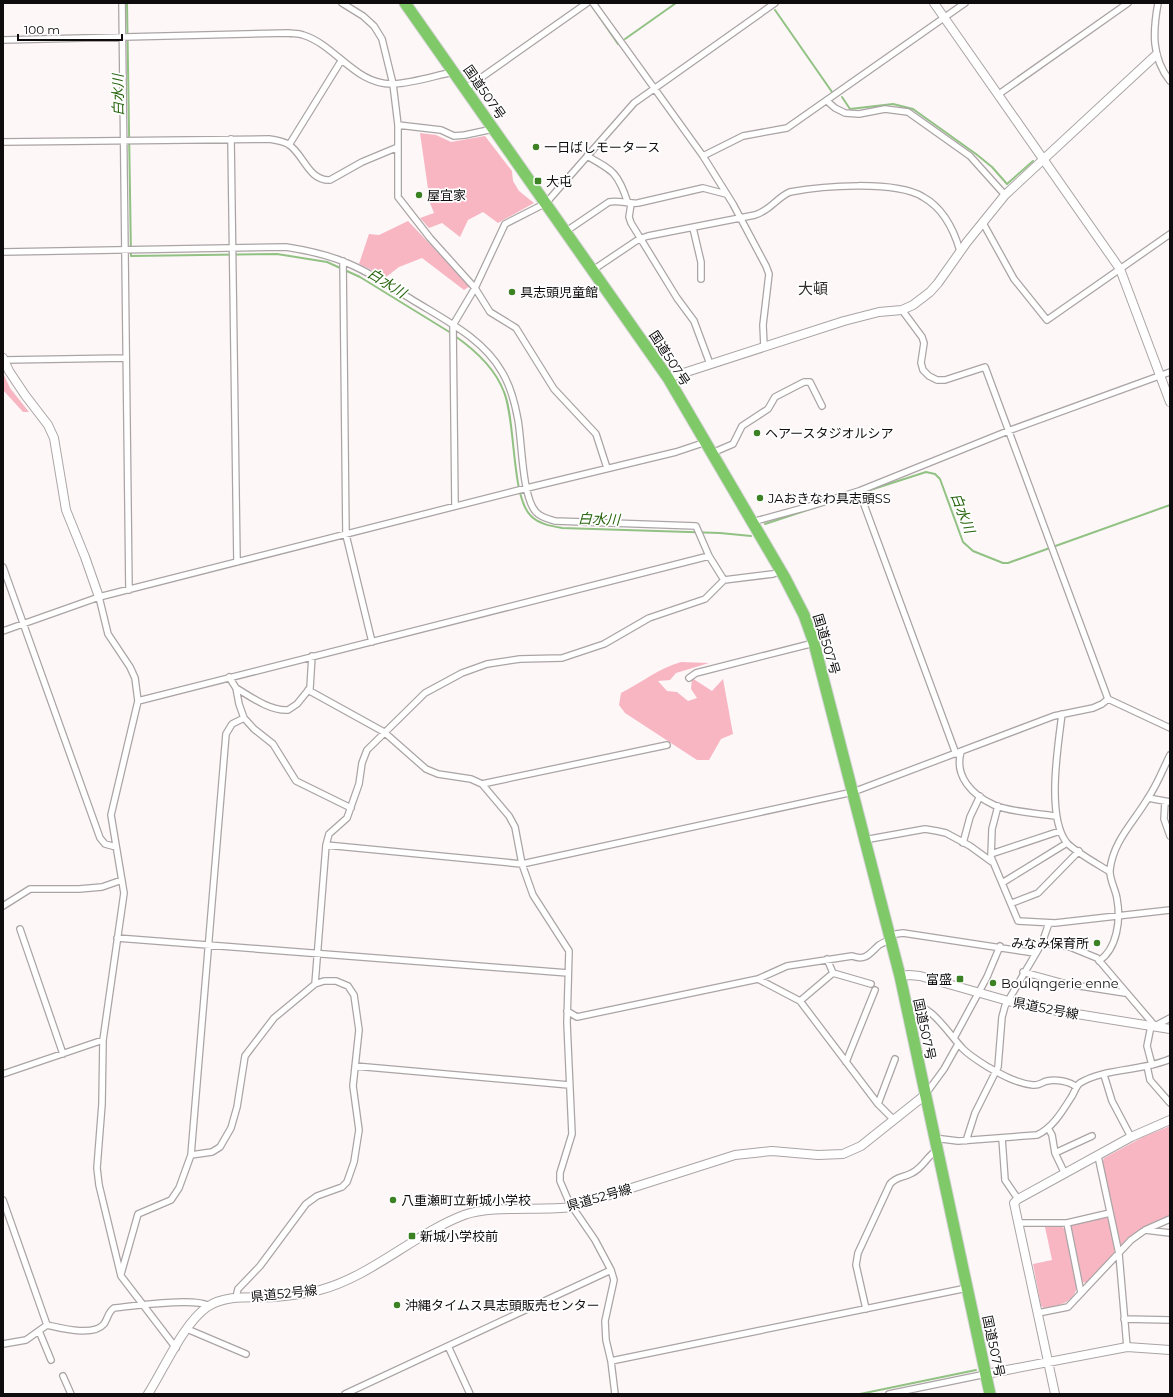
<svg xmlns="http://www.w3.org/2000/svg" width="1173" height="1397" viewBox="0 0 1173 1397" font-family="Montserrat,'Noto Sans JP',sans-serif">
  <rect width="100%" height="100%" fill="#fdf7f8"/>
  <path fill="#f8b6c3" d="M420 133 436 135 451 142 485 136 512 171 513 181 519 191 534 203 498 223 483 212 468 220 460 237 442 223 429 228 420 218 434 213 430 203Z
    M408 221 470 286 464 290 422 258 399 267 386 277 359 264 369 234 379 235Z
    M3 373 10 388 29 412H23L3 390Z
    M681 662 709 663 676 673 670 680 658 681 667 691 677 692 688 701 697 698 691 689 692 678 712 691 723 679 733 734 721 739 709 760H697L625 713 619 705 621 693C641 683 659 668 681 662Z
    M1170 1126V1215C1150 1224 1134 1229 1121 1247L1102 1162 1104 1158 1143 1137Z
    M1106 1217 1109 1218 1115 1254 1087 1283 1081 1282 1070 1227 1071 1225Z
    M1045 1227H1062L1065 1229 1077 1287C1073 1304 1059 1305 1044 1308L1041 1306 1033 1264 1052 1260Z"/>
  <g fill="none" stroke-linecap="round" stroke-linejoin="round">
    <path stroke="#91c283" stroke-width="2" d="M127 3 131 256 277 254 327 262 360 277 451 333
      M592 6 618 44
      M775 10 832 92
      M625 39 676 3
      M842 97 850 109 893 104 913 109 976 154 992 167 1007 184 1033 161
      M455 336C475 350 495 368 504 392 516 421 511 497 531 516 539 524 551 526 562 528L720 533 751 536
      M864 492 926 472 935 474 940 479 963 542 973 551 1003 563H1008L1170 505
      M765 524 835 501
      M860 1394 976 1370"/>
    <defs>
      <path id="street" d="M122 3 129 590
        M342 3 363 16 374 26 382 39 393 84 398 125V197L430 238 475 288 490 312 516 328 554 389 596 434 607 468
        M593 3 703 156 733 204 766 266 769 274 763 325 764 346
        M1158 3C1153 31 1151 57 1170 81
        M3 40 288 33C293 34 298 33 303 35 336 45 355 85 393 84 413 83 434 76 453 72
        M465 89 587 3
        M999 94 1128 3
        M827 101 835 108 845 113 859 114 885 109 908 112 970 156 1005 195
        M398 125 441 130 454 136 465 135 493 129
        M231 139 237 562
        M3 142 269 139C276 140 282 141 288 144 304 154 308 181 330 180L362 162 398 147
        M289 145 341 61
        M587 156C614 171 618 173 628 203
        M703 156 743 136 787 128 965 3
        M631 204 629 217 631 223 677 298 694 321 710 364
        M983 223 1014 279 1047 320 1170 234
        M693 228 701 262V279
        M565 232 609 202C620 200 627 204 638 203L703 188 726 194
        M3 252 286 247C305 250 324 254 342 261 366 270 388 285 411 299 443 319 483 338 502 372 511 387 515 403 518 420 522 442 522 497 536 512 540 517 548 519 555 521L696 526 709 556 724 580
        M343 261 346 535 372 642
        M593 270 639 239 648 236 755 215C771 210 776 198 790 192 822 186 895 180 923 197 943 208 954 230 960 251
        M902 310 922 337 924 343 921 363 923 370 929 376 937 380H945L985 367 1108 699 1170 728
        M4 360 126 358
        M712 453 733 444 742 426 768 409 775 397 804 382H810L822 406
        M859 491 956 754
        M455 506 453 325 475 288 505 224 546 203 634 103 775 3
        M752 522 807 507 859 491 1008 431 1170 372
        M3 567 100 838 105 844 116 847
        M99 597 108 634 130 667 135 678 138 701 111 815 124 893 103 1040 102 1104 97 1168 99 1185 121 1276 176 1348
        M3 631 99 597 527 488 676 452 706 442
        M229 677 236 688 239 704 244 718 254 729 273 744 296 781 351 808
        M689 678 696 673 814 643
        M236 688C251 697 270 711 288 710L297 704 310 688 312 656
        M308 690 384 732 426 769 438 774 471 779 482 784 509 816 515 827 522 864 533 895 569 951 567 1023 572 1134 560 1173V1181L569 1202 595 1240 611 1270 614 1280 605 1321 606 1340 611 1361 615 1394
        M138 701 709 556
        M1062 714C1058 746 1046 817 1067 843 1074 851 1099 865 1110 872
        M961 752C954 776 972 795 994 805 1010 812 1037 813 1055 816
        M482 784 667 745
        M1148 798 1170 802
        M1165 802 1164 819 1170 836
        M998 806 992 829 991 857 1018 921 1055 923 1170 910
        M864 840 925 829 937 831 946 833 970 846 992 862
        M963 843 970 817 980 796
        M326 845 522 864 853 792 1054 716 1093 708 1102 704 1108 699
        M991 854 1060 831
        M1002 883 1067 843
        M1012 903 1038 893 1079 851
        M3 906 30 889H79L102 887 122 880
        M20 929 63 1054
        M889 935 903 933 1035 953
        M117 938 568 973
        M1042 943 1070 947 1097 958 1155 1026 1170 1018
        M827 959 833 973
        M1099 961C1117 949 1121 920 1117 899 1116 890 1109 879 1110 870 1113 841 1134 822 1148 798 1157 785 1163 769 1170 755
        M1023 972 1067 984 1125 993
        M833 973 871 984
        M758 979 800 1001 878 1104 894 1120
        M315 984 326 845 329 834 347 818 359 784 362 763 367 750 425 693 462 673 487 664 520 659 562 658 604 644 649 618 705 599 724 580 773 574 781 571
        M800 1001 833 973
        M906 1002C932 1004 947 1032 963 1049 970 1056 980 1062 988 1067 1002 1075 1016 1083 1033 1085 1039 1086 1042 1082 1047 1081 1055 1079 1070 1081 1076 1087
        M567 1011 577 1017 758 979 787 966 852 956C866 961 869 954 879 945 882 943 887 941 891 940
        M1151 1026 1147 1046 1152 1065
        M954 1038 987 977 1000 946
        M846 1062 875 990
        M355 1066 569 1085
        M1147 1066 1150 1080 1170 1103
        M3 1074 103 1040
        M1104 1075 1112 1101 1131 1137
        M925 1095 944 1069 958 1044
        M878 1104 895 1059
        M1048 1128 1052 1135 1055 1153 1065 1174
        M934 1138 958 1141 1037 1135C1053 1128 1063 1110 1072 1096 1075 1091 1076 1086 1080 1083 1104 1068 1144 1071 1170 1059
        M1002 1138 1005 1180 1018 1199
        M966 1141 975 1113 998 1067 1002 1017 1005 1006 1042 943 1049 923
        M1055 1153 1092 1136
        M191 1155 212 1152 220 1147 231 1128 237 1107 245 1056 274 1018 315 984 324 981H336L348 986 354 995 359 1030 353 1086 359 1130 354 1162 347 1182 342 1187 317 1196 306 1204 260 1266 238 1289 236 1297
        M1098 1156 1119 1254 1127 1347
        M3 1200 47 1325
        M1019 1223H1067L1110 1213
        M1067 1223 1081 1293
        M1145 1230 1170 1233
        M121 1274 138 1214 171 1200 179 1188 191 1155 226 734 232 724 244 718
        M866 1309 856 1265 858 1253 890 1184C897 1176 903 1178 912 1173 923 1168 927 1156 937 1150
        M1038 1313 1068 1307 1131 1240 1145 1230 1170 1219
        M1124 1319 1170 1320
        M187 1329 246 1354
        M39 1331 51 1360
        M3 1344 26 1340 47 1325C61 1328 93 1337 104 1324 108 1318 108 1312 114 1308 133 1306 195 1297 209 1306
        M448 1346 470 1394
        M611 1361 967 1288
        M63 1376 71 1394
        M345 1394 611 1270
        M889 1394 986 1374"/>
      <path id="secondary" d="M934 3 1120 269 1170 402
        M3 358 9 371 25 395 48 425 54 438 66 510 85 557 99 597
        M668 378 844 321 879 312 902 310 913 305 930 292 938 283 967 242 1005 195 1156 55
        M900 976 909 975 920 976 1012 1002 1058 1011 1170 1029
        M986 1374 1127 1347 1170 1350
        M148 1394C164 1369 183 1324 207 1307 226 1294 253 1298 275 1297 290 1296 305 1294 320 1290 372 1276 414 1234 464 1215 492 1205 541 1211 572 1207L735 1155 772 1151 818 1155 843 1154 861 1146 925 1095
        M1055 1394 1014 1203 1018 1199 1131 1137 1170 1120"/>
      <path id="highway" d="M405 3 668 378 785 578 804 615 814 643 900 976 990 1394"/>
    </defs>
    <use href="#street" stroke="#aaa4a5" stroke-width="8"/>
    <use href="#secondary" stroke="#aaa4a5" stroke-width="10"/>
    <use href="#highway" stroke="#d4d3d3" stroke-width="13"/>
    <use href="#street" stroke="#fff" stroke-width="5.5"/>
    <use href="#secondary" stroke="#fff" stroke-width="8"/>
    <use href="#highway" stroke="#7fc969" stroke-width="11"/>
  </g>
  <g fill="#3d8125" stroke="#fff" stroke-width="1.5">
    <circle cx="536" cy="147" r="4"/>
    <rect x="534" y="177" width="8" height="8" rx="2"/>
    <circle cx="419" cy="195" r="4"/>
    <circle cx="512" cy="292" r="4"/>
    <circle cx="757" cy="433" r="4"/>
    <circle cx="760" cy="498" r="4"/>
    <circle cx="1097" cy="943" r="4"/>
    <rect x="956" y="975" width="8" height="8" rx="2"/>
    <circle cx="993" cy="983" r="4"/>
    <circle cx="393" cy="1200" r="4"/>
    <rect x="408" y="1232" width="8" height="8" rx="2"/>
    <circle cx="397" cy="1305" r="4"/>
  </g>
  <g text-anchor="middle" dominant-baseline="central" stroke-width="3.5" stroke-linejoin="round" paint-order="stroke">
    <g font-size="13" fill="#0e0c0c" stroke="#fff">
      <text transform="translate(485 92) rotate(55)">国道507号</text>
      <text transform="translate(670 358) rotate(57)">国道507号</text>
      <text transform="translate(827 644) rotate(73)">国道507号</text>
      <text transform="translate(1046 1008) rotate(11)">県道52号線</text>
      <text transform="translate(925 1029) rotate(78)">国道507号</text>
      <text transform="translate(599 1197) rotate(-16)">県道52号線</text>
      <text transform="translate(284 1293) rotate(-6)">県道52号線</text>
      <text transform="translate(994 1346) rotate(78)">国道507号</text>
    </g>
    <g font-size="13" fill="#0e0c0c" stroke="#fff" text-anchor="start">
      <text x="544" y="147">一日ばしモータース</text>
      <text x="546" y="181">大屯</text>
      <text x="427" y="195">屋宜家</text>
      <text x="520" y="292">具志頭児童館</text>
      <text x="765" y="433">ヘアースタジオルシア</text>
      <text x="768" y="498">JAおきなわ具志頭SS</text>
      <text x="1089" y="943" text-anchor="end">みなみ保育所</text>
      <text x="952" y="979" text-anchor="end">富盛</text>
      <text x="1001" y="983">Boulqngerie enne</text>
      <text x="401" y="1200">八重瀬町立新城小学校</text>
      <text x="420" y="1236">新城小学校前</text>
      <text x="405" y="1305">沖縄タイムス具志頭販売センター</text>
    </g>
    <g font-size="14" font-style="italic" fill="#28650f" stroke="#fff">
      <text transform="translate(118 95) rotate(-91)">白水川</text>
      <text transform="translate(387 283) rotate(32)">白水川</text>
      <text transform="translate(963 513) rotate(69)">白水川</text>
      <text transform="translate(599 519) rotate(2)">白水川</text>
    </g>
    <g font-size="15" fill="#322e2e" stroke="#fff">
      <text x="813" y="288">大頓</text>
    </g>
  </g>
  <rect width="1173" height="1397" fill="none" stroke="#0e0c0c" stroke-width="8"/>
  <path d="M18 34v6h104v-6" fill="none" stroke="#0e0c0c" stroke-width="2"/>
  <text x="24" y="34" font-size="12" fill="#0e0c0c" stroke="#ffffff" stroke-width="3" paint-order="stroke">100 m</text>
</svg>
